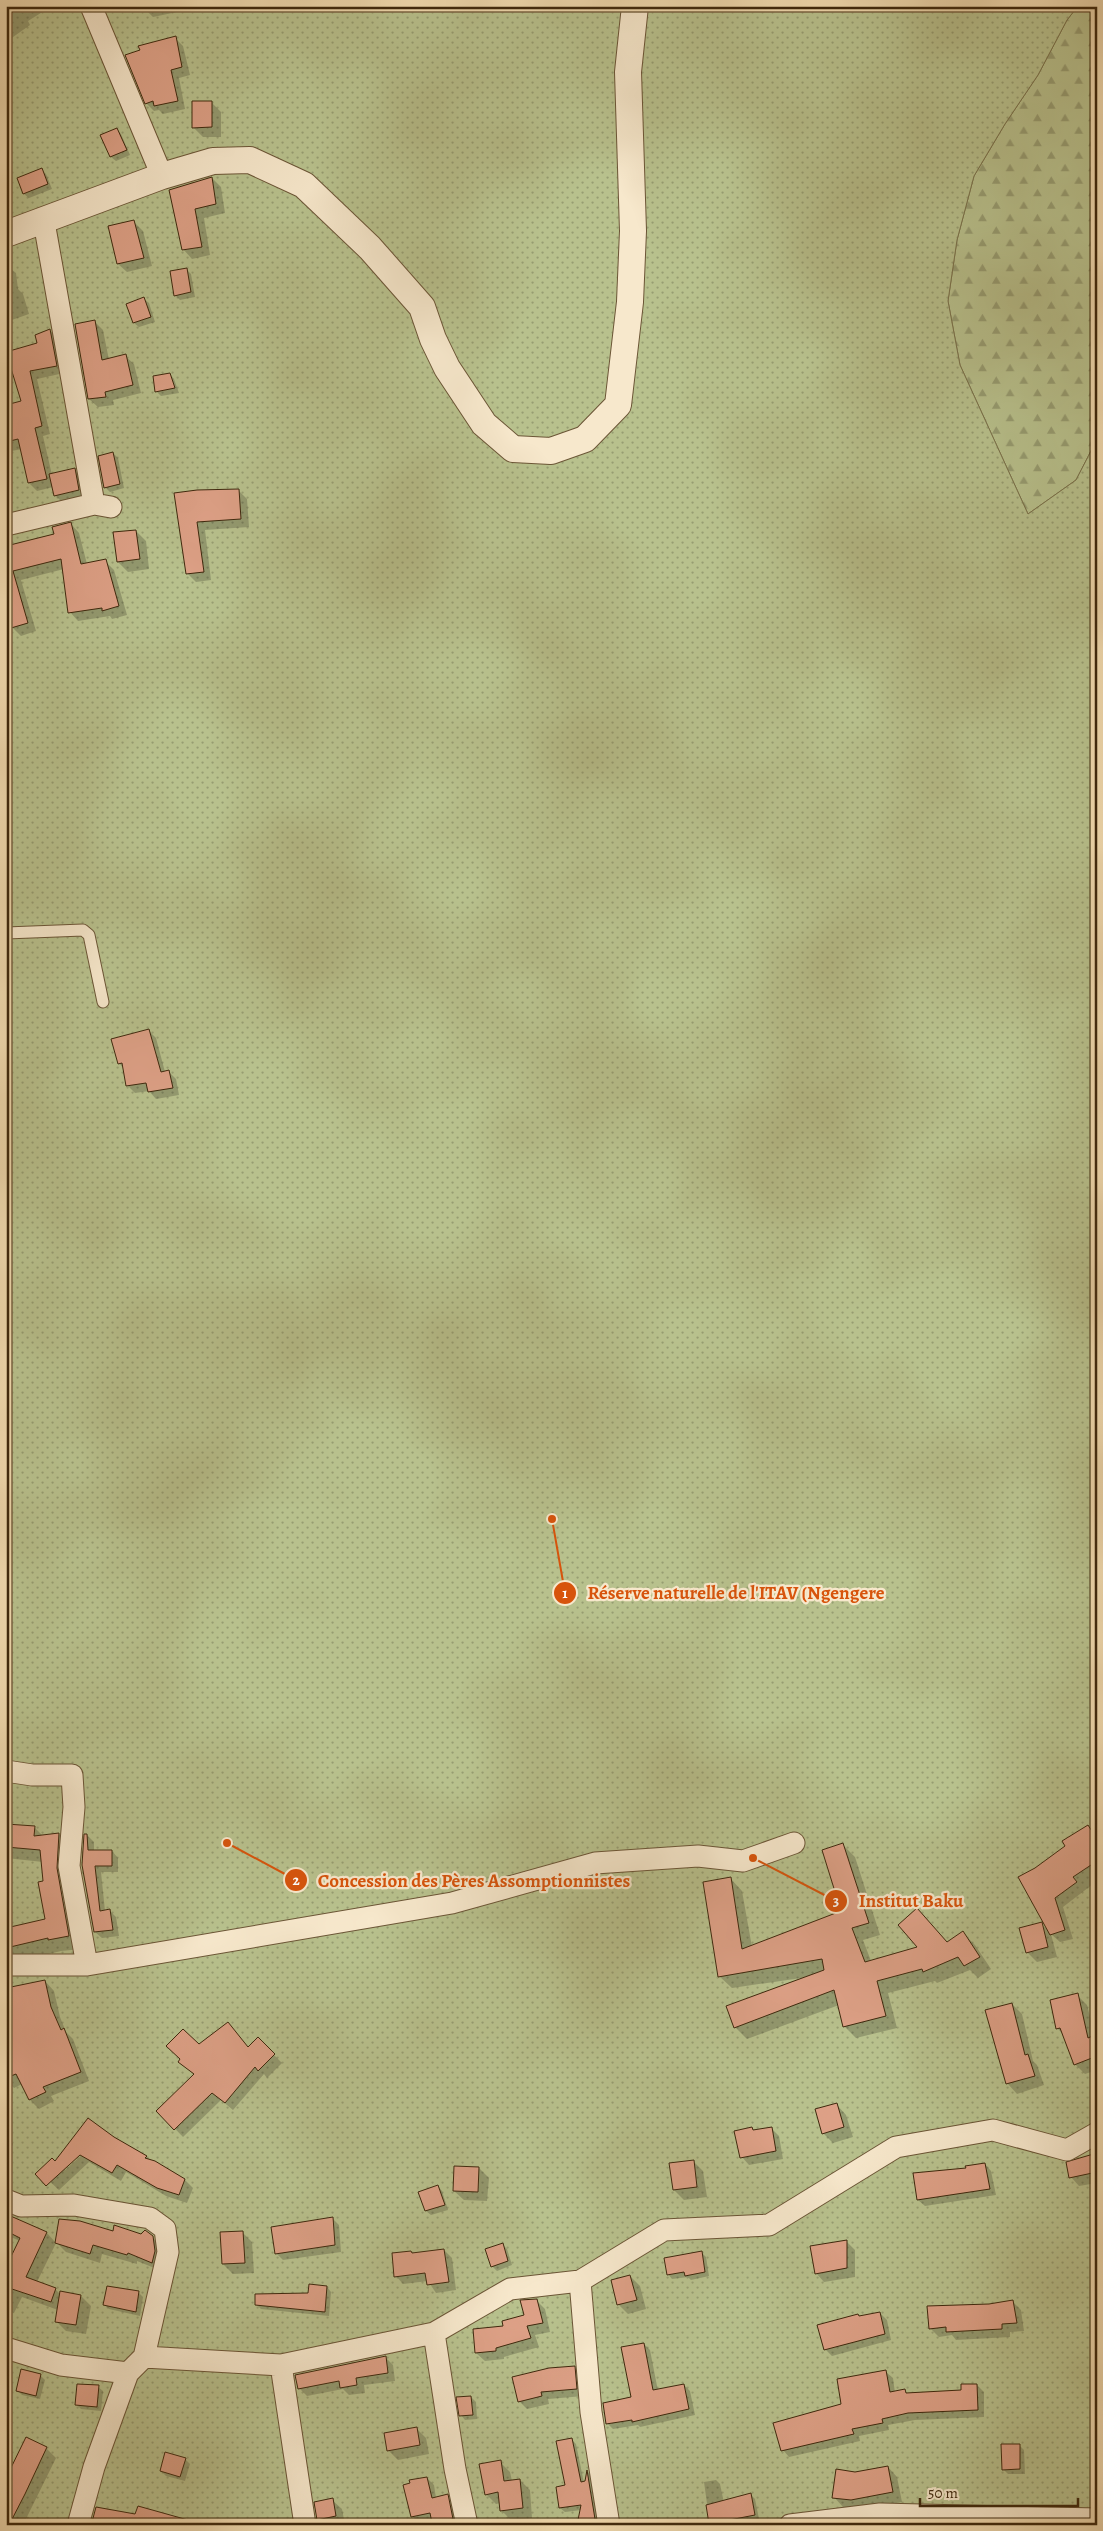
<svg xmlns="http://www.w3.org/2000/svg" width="1103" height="2531" viewBox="0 0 1103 2531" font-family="Alegreya,serif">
  <defs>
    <pattern id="forest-firs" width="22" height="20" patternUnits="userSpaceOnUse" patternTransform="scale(1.25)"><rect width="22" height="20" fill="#b8c18d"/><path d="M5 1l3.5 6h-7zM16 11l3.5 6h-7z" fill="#979d72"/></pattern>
    <pattern id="park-dots" width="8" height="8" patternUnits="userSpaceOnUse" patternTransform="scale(1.25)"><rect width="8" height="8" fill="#b8c18d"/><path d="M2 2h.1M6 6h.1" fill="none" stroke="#979d72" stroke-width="1.8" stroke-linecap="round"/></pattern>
  </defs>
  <rect width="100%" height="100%" fill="#f2dcb1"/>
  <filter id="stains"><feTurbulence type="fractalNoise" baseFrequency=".004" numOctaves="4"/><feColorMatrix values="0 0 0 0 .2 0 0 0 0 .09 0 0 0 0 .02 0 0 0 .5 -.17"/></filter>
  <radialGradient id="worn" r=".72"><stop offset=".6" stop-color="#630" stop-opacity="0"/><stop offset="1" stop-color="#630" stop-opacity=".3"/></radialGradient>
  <path fill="url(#forest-firs)" stroke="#7b744d" d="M1078 6H1097V445L1092 449 1076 480 1028 514 960 365 948 301 957 240 974 176 1005 124 1038 75 1067 20Z"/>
  <path fill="url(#park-dots)" stroke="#7b744d" d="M6 6H1078L1067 20 1038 75 1005 124 974 176 957 240 948 301 960 365 1028 514 1076 480 1092 449 1097 445V2525H6Z"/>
  <path fill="#0003" fill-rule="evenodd" d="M6 6H52L28 21 30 25 6 42Z
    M149 6H175L177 12 153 17 148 12Z
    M175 38 183 46 190 75 179 78 185 109 163 114 159 110 154 111 146 103Z
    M211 102 221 112V137H203L193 127Z
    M117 129 121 134 130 155 116 161 111 157 102 135Z
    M41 170 46 174 52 189 29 198 24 194 18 179Z
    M212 178 221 187 225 213 204 218 210 255 192 259 183 249 170 191Z
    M134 222 143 231 152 266 127 272 118 264Z
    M6 265 16 273 18 289 23 294 29 314 6 322Z
    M186 269 191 274 195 297 180 300 175 295Z
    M144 299 149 303 155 322 139 327 134 323Z
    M94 321 103 330 109 360 125 356 134 364 141 393 113 400 114 405 98 407 89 399Z
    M50 331 58 339 64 373 37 379 50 434 43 436 52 475 75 470 84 479 88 500 65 505 55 495 53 487 37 491 29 483 22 449 6 452V406L23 402 8 353 39 344Z
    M170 374 174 379 179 393 161 396 156 391Z
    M113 453 118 458 124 488 110 492 105 487Z
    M197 491H239L247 499 249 527 205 530 211 580 196 582 187 573Z
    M71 524 79 533 87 564 105 561 114 570 127 615 112 619 110 616 78 621 70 612 64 569 21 580 36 631 21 636 12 627 10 620 6 621V538L13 545 55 535Z
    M136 531 146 541 149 569 128 572 118 562Z
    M148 1030 156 1038 165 1072H169L176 1079 179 1095 156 1099 149 1091 135 1093 127 1085 124 1069 119 1063Z
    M6 1824 35 1828 43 1836 59 1834 72 1847 81 1949 61 1951 15 1962 6 1953V1930L46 1920 43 1862 6 1858Z
    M1087 1827 1097 1835V1881L1063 1907 1073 1939 1060 1942 1051 1934 1057 1957 1037 1962 1027 1952 1041 1924 1049 1931 1036 1869 1066 1846Z
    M87 1835 94 1842V1851H112L118 1858V1872H101L105 1911H110L116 1917 119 1936 102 1938 95 1932 83 1865Z
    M843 1845 855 1857 880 1935 863 1940 871 1961 920 1948 917 1909 948 1943 963 1933 975 1945 991 1969 978 1978 970 1970 937 1983 935 1981 888 1993 897 2028 856 2038 844 2026 839 2005 747 2039 735 2027 808 1977 732 1988 719 1976 730 1878 742 1891 752 1947 842 1911Z
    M45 1981 54 1991 60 2017 66 2032 73 2039 89 2081 51 2096 54 2101 39 2109 30 2100 22 2084 14 2088 6 2080V1989Z
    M1077 1995 1087 2005 1095 2036H1097V2070L1085 2074 1075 2064 1064 2035 1057 2028Z
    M1012 2004 1022 2014 1033 2061 1037 2065 1044 2085 1017 2094 1008 2084 987 2011Z
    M228 2023 249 2048 258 2039 282 2063 267 2078 264 2074 233 2110 221 2100 183 2137 158 2111 195 2075 179 2062Z
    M837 2105 846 2115 853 2137 833 2143 823 2133Z
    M88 2119 114 2138 185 2180 193 2188 187 2203 166 2196 126 2172 121 2181 89 2162 59 2190 45 2177ZM83 2150 85 2152 65 2170V2167Z
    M771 2128 779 2136 783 2159 749 2165 742 2157 752 2129 755 2131Z
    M6 2134 13 2144 6 2158Z
    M1097 2149V2183L1079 2186 1071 2177 1091 2155V2152Z
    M693 2161 703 2171 707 2197 684 2200 674 2190 671 2164Z
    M985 2164 991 2171 996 2195 925 2206 918 2200 967 2169Z
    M479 2168 489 2178 487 2201 464 2200 454 2191Z
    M438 2186 442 2191 448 2210 431 2215 426 2211 420 2192Z
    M6 2214 47 2233 56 2243 37 2282 55 2289 61 2295V2292L81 2296 91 2306 86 2334 66 2331 56 2321 58 2310 22 2297 14 2313 6 2309V2270L20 2241 6 2235Z
    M332 2218 339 2225 341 2252 283 2260 276 2253Z
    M242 2232 252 2242 254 2273 233 2274 223 2264Z
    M113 2233 152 2237 162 2247V2271L137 2261V2264L102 2254 100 2263 66 2252 56 2242Z
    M846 2241 855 2250V2277L824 2282 816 2273Z
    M502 2244 507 2249 512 2265 497 2271 492 2266Z
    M444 2250 452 2258 456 2290 436 2293 428 2281 403 2284 396 2276 411 2252 413 2254Z
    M701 2252 706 2257 709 2276 691 2280 688 2277 672 2279 668 2274Z
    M630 2276 640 2286 646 2309 628 2314 618 2304Z
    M327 2287 331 2292 329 2316 261 2309 256 2304 309 2294Z
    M138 2292 143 2297 140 2316 109 2309 105 2305Z
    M536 2300 545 2309 550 2332 535 2335 539 2347 504 2357V2359L485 2361 476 2353 504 2327 525 2316Z
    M1013 2302 1021 2310 1024 2331 1010 2332V2337L956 2340 952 2335 939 2337 930 2328 989 2305Z
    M880 2313 887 2320 891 2340 832 2356 825 2349 859 2317Z
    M644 2344 650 2350 658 2391 684 2385 690 2391 695 2415 640 2427 638 2425 613 2429 607 2423 633 2398Z
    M385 2357 393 2365 395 2381 364 2385 365 2393 349 2395 343 2389 307 2396 299 2388Z
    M574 2367 582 2375 584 2396 548 2399 549 2404 527 2409 519 2401Z
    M886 2372 893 2378 895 2393 905 2391 908 2394 963 2391 977 2385 984 2392V2417L915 2420 888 2425 889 2430 859 2436 860 2441 789 2457 783 2450Z
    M40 2375 45 2380 40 2399 22 2395 18 2391Z
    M98 2387 103 2391 101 2411 81 2409 77 2405Z
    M471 2397 476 2402 477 2419 465 2420 461 2415Z
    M416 2428 426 2438 429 2454 398 2460 388 2450Z
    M571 2439 576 2444 584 2483 586 2482 588 2472 591 2476 599 2525H579L581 2510 565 2512 560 2508 566 2486Z
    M1019 2445 1024 2450 1025 2474H1008L1003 2469Z
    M46 2448 56 2458 23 2525H18L6 2519Z
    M185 2459 190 2464 185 2481 166 2476 161 2471Z
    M500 2462 510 2472 512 2481 520 2480 530 2490 532 2518 511 2520 501 2510V2503L496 2504 486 2494Z
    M888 2467 897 2477 902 2502 861 2510 843 2507 834 2497 855 2473Z
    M427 2478 434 2485 436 2498 447 2496 454 2502 458 2525H435L432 2520 419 2523 412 2516Z
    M716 2480 720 2484 724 2503 751 2495 755 2499 759 2519 731 2525H710L704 2482Z
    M332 2500 342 2509 345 2525H324L318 2519Z
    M136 2516 192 2521 196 2525H97L93 2521Z"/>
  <path fill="#dda086" stroke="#3e280d" d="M176 36 182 67 171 70 178 101 154 106 153 101 145 104 125 55 140 50 138 46Z
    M192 101H212V127L192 128Z
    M117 128 127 150 110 157 100 135Z
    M42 168 48 184 23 194 17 178Z
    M212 177 216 204 195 209 202 247 182 250 169 190Z
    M134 220 144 258 117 264 108 226Z
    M187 268 191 292 174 296 170 271Z
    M144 297 151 317 133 323 126 304Z
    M95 320 102 360 126 354 133 385 105 392 106 397 88 399 75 324Z
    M50 329 57 366 30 371 42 426 35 428 47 479 28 483 18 439 6 442V405L21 401 6 352 37 343 35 335Z
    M170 373 175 388 155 392 153 376Z
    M113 452 120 484 104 488 98 456Z
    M75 468 79 490 54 496 49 474Z
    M239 489 241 519 197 522 204 572 186 574 174 493 197 490Z
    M71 522 81 564 106 559 119 606 102 611V608L68 613 61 559 13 571 28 623 11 628 6 610V546L54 534 52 527Z
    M136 530 140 559 117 562 113 532Z
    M149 1029 161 1072 169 1070 173 1088 148 1092 146 1083 126 1086 122 1063 118 1064 111 1039Z
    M6 1824 35 1826 34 1836 59 1833 57 1868 69 1936 48 1940V1938L6 1948V1928L45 1919 38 1882 43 1881 40 1850 6 1847Z
    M1088 1825 1097 1839V1861L1073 1877 1077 1882 1055 1898 1065 1930 1050 1935 1018 1877 1035 1868 1065 1846 1062 1841Z
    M84 1834H87L88 1850H112V1866H95L100 1911 110 1909 113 1930 94 1932 82 1865Z
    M843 1843 869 1923 852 1928 865 1962 917 1947 898 1925 917 1908 947 1942 963 1931 980 1957 964 1966 958 1957 923 1972 922 1969 877 1981 886 2016 843 2027 834 1990 734 2028 726 2006 824 1970 822 1959 718 1977 703 1882 731 1877 742 1949 841 1911 822 1850Z
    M1042 1922 1048 1947 1026 1953 1019 1928Z
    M45 1980 51 2007 61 2030 64 2028 81 2072 43 2087 46 2092 29 2100 16 2074 6 2078V1988Z
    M1078 1993 1088 2038 1097 2034V2056L1074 2065 1060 2028 1056 2029 1050 2000Z
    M1012 2003 1025 2055 1028 2054 1035 2076 1006 2084 985 2010Z
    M228 2022 248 2047 258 2037 275 2054 258 2071 255 2067 225 2103 212 2093 174 2130 156 2111 194 2074 178 2062 180 2059 166 2046 183 2029 199 2044Z
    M837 2103 844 2127 822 2134 815 2109Z
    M88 2118 114 2137 147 2156 145 2158 155 2161 185 2179 179 2195 157 2188 117 2165 112 2173 80 2155 46 2186 35 2174 52 2158 55 2161Z
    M752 2127 753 2130 772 2127 776 2151 740 2158 734 2131Z
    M1097 2153V2172L1069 2178 1066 2162Z
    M694 2160 697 2187 673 2190 669 2163Z
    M985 2163 990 2189 917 2200 913 2173 966 2168 965 2166Z
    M454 2166 479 2167 478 2192 453 2191Z
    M438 2185 445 2205 425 2211 418 2192Z
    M6 2214 47 2232 26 2277 56 2288 51 2302 6 2287V2267L20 2238 6 2231Z
    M333 2217 335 2245 275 2254 271 2227Z
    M59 2219 80 2221 113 2231 114 2225 141 2234 145 2230 153 2236 155 2251 152 2263 128 2253 127 2255 93 2245 90 2254 55 2243Z
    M243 2231 245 2263 222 2264 220 2232Z
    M847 2240V2268L815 2274 810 2246Z
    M503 2243 508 2261 491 2267 485 2249Z
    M444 2249 449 2282 427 2285 425 2273 394 2277 392 2253 411 2251 412 2253Z
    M702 2251 705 2272 685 2276 684 2272 667 2275 664 2258Z
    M630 2275 637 2300 617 2305 611 2280Z
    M309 2284 327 2286 325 2312 255 2305V2294L308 2293Z
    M107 2286 139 2291 136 2312 103 2305Z
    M60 2291 81 2295 76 2325 55 2322Z
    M537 2299 543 2323 527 2326 531 2338 496 2348V2351L475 2353 473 2329 503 2326 502 2321 524 2315 520 2300Z
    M1013 2300 1017 2323 1002 2324V2329L946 2332V2327L929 2329 927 2306 989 2304Z
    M880 2312 885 2334 824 2350 817 2325 858 2314 859 2316Z
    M644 2343 653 2390 684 2384 689 2409 632 2422V2420L606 2424 603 2403 631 2397 621 2347Z
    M386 2356 388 2373 356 2378 357 2385 340 2388 339 2381 298 2389 295 2375Z
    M575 2366 577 2389 541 2392 542 2396 518 2402 512 2377 549 2368Z
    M21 2369 41 2374 36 2396 16 2391Z
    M886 2370 890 2392 905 2389 906 2393 961 2390V2384H977L978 2410 908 2413 882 2419 883 2423 852 2429 854 2434 781 2451 773 2423 841 2404 837 2379Z
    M77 2384 99 2385 97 2407 75 2405Z
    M471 2396 473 2415 459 2416 456 2397Z
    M417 2427 420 2445 387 2451 384 2433Z
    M26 2437 47 2447 25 2494 9 2525H6V2478Z
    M572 2438 581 2482 585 2481 587 2470 595 2519 594 2525H577L581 2505 559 2508 556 2487 565 2485 556 2441Z
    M1001 2444H1020V2469L1002 2470Z
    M165 2452 186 2458 180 2477 160 2471Z
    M501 2460 504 2481 520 2479 523 2508 500 2511 498 2492 485 2495 479 2464Z
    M888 2466 893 2492 851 2500 832 2498 836 2469 855 2472Z
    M427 2477 432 2498 448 2494 453 2519 432 2523 430 2513 411 2517 403 2485 410 2483 409 2480Z
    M751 2493 755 2515 709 2524 706 2505Z
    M333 2498 336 2516 317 2520 314 2502Z
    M138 2506 188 2520 187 2525H98L92 2522 96 2507 135 2514Z"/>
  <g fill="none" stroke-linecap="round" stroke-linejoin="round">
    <defs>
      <path id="service" d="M6 933 83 930 89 935 103 1002"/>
      <path id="minor" d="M91 6 162 176
        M44 222 94 504
        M6 525 94 504 111 507
        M6 1771 32 1775H72L74 1807 69 1866 87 1965
        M6 1965H87L452 1903 595 1863 698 1856 743 1861 794 1843
        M6 2200 21 2206 74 2205 150 2218 165 2229 168 2252 144 2357
        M580 2281 591 2412 609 2525
        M434 2333 455 2469 467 2525
        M6 2348 61 2365 128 2373 144 2357 281 2365 434 2333 510 2289 580 2281 664 2230 769 2225 896 2147 993 2130 1067 2150 1097 2133
        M281 2365 305 2525
        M78 2525 94 2467 128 2373
        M790 2525 880 2514 1097 2519"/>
      <path id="tertiary" d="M6 234 162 176 213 161 250 160 304 185 370 248 422 307 433 339 447 368 484 424 513 449 551 451 585 439 618 405 630 302 633 231 628 72 635 6"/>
    </defs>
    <use href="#service" stroke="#6b5536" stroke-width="13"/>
    <use href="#minor" stroke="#6b5536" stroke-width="23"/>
    <use href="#tertiary" stroke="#6b5536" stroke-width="28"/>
    <use href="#service" stroke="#f7e8cc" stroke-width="11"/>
    <use href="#minor" stroke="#f7e8cc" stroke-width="21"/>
    <use href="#tertiary" stroke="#f7e8cc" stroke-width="26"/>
  </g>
  <path fill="none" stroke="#d7540c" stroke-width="2" d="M552 1519L565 1593M227 1843L296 1880M753 1858L836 1901"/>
  <g fill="#d7540c" stroke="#f7e8cc" stroke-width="2">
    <circle cx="552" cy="1519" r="5"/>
    <circle cx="227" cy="1843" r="5"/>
    <circle cx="753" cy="1858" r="5"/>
    <circle cx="565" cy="1593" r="12"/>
    <circle cx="296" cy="1880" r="12"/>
    <circle cx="836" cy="1901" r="12"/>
  </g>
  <g font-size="15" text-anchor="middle" font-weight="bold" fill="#fff">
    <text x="565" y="1598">1</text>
    <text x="296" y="1885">2</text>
    <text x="836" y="1906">3</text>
  </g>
  <g font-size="19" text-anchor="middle" font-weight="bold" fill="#d7540c" stroke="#f7e8cc" stroke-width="4.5" stroke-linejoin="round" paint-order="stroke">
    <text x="736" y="1599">Réserve naturelle de l'ITAV (Ngengere</text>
    <text x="474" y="1887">Concession des Pères Assomptionnistes</text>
    <text x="911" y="1907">Institut Baku</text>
  </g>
  <rect width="1103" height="2531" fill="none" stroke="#f2dcb1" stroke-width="25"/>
  <rect x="8" y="8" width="1088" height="2516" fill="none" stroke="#3e280d" stroke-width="2.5"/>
  <rect x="12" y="12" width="1078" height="2506" fill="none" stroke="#3e280d"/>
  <path d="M920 2498v8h158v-8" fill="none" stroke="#3e280d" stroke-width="2.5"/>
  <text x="928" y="2498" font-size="15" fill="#3e280d" stroke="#f7e8cc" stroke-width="4" paint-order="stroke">50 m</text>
  <rect width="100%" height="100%" filter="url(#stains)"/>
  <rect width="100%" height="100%" fill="url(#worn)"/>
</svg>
